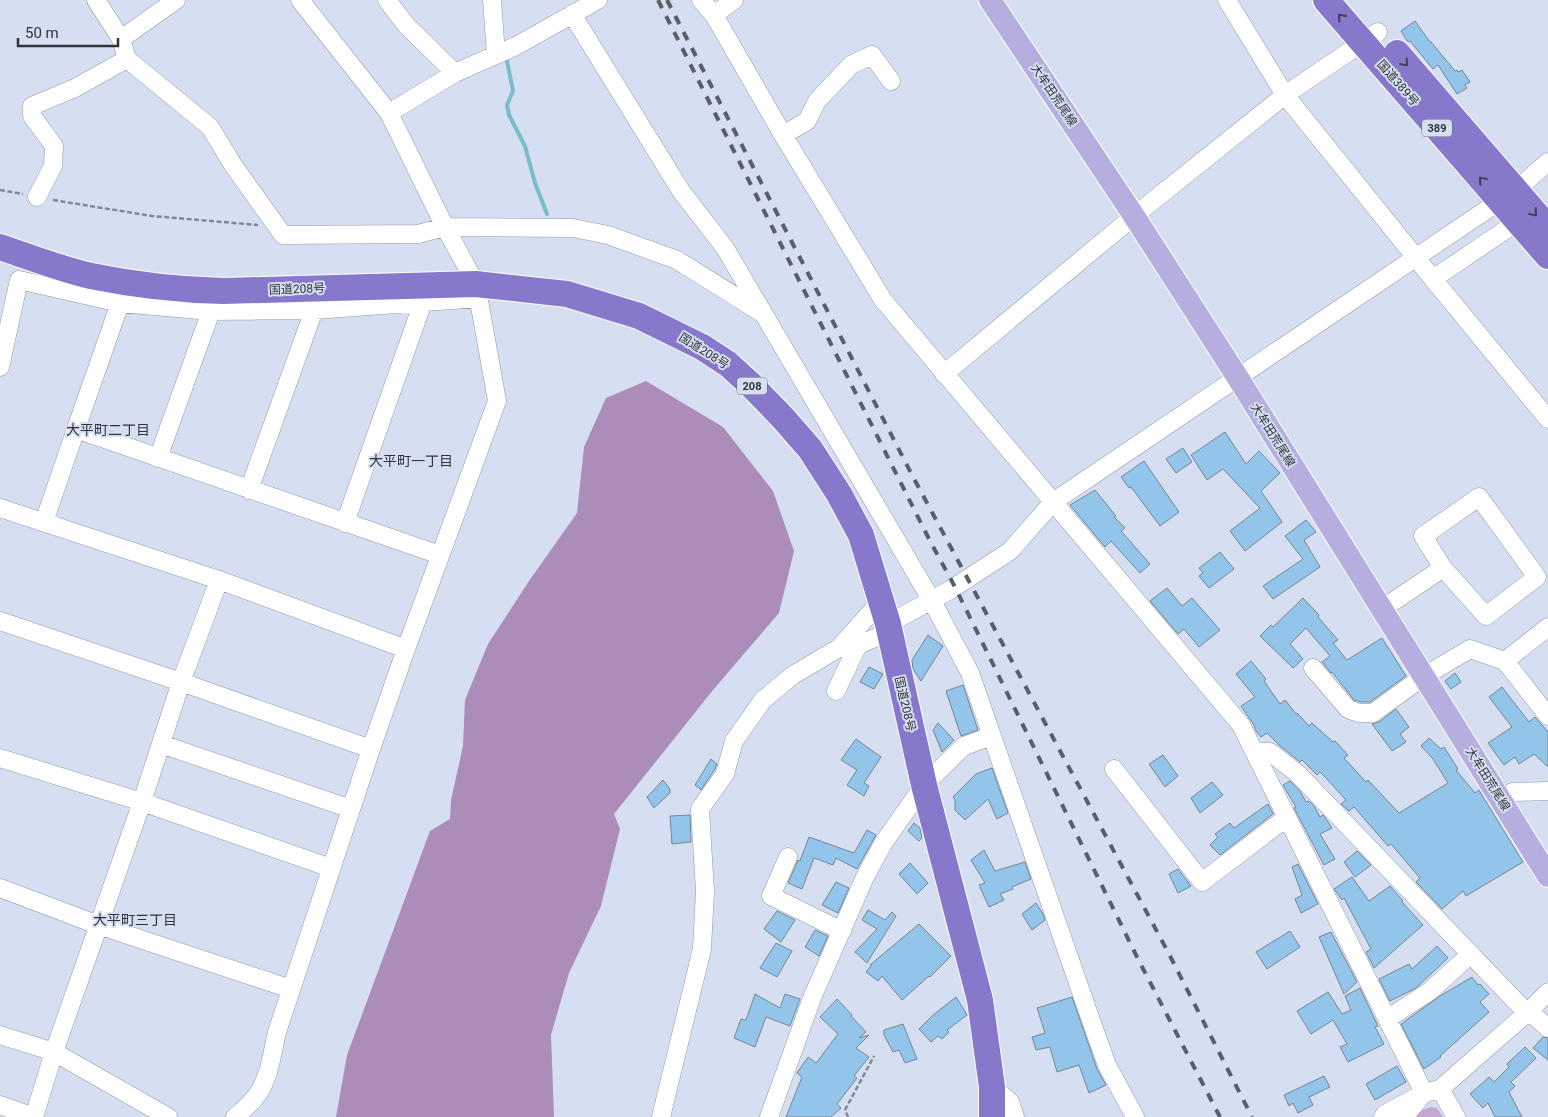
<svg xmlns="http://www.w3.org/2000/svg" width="1548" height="1117" viewBox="0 0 1548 1117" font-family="Roboto,'Noto Sans JP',sans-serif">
  <rect width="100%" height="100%" fill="#d6dff1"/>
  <path fill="#c6a7d2" d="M1431 1107 1437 1108 1443 1117H1414L1419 1111Z"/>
  <path fill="#ac8cb9" d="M646 381 723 427 773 491 794 551 779 613 713 690 614 814 620 829 601 906 569 973 551 1035 554 1117H336L347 1055 430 831 450 819 451 800 463 746 465 700 488 644 529 581 577 513 584 447 606 398Z"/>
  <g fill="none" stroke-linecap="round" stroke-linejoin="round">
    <path stroke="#78bdce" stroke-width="4" d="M506 56 513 91 507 105 509 115 525 146 535 183 547 214"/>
  </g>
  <path fill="#92c5e9" stroke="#768692" d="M1415 21 1430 42H1431L1455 71 1457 70 1458 72 1462 70 1470 82 1465 85 1467 88 1457 94 1438 65 1433 69 1410 41 1408 42 1401 31Z
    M1225 432 1246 464 1259 451 1280 473 1261 491 1282 522 1245 551 1230 531 1260 508 1223 469 1207 480 1191 455Z
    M1183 448 1192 462 1176 473 1166 459Z
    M1144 461 1179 512 1160 526 1131 487 1129 488 1121 477Z
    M1095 490 1116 516 1114 517 1125 528 1121 531 1150 564 1140 573 1111 541 1105 547 1070 505Z
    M1306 520 1316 532 1304 540 1320 567 1273 599 1263 586 1303 559 1285 536Z
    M1220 552 1234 569 1209 588 1199 576 1203 573 1199 568Z
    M1167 588 1182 606 1192 598 1220 630 1199 647 1184 629 1178 634 1150 601Z
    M1303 598 1319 615 1318 617 1338 640 1333 643 1347 660 1382 638 1406 676 1370 702H1361L1354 700 1332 672 1331 673 1322 662 1330 656 1306 628 1290 644 1303 659 1293 668 1260 636 1271 625 1273 627Z
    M928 635 943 646 921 681 913 669 912 660Z
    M1251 661 1266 679 1264 681 1280 704 1285 700 1296 714 1297 713 1309 726 1312 723 1333 742 1335 741 1348 755 1344 758 1366 782 1368 780 1399 813 1448 783 1433 759 1421 746 1429 738 1441 749 1444 747 1458 769 1456 770 1475 793 1479 790 1523 862 1466 896 1463 891 1442 909 1416 882 1420 878 1391 844 1388 846 1354 807 1349 811 1341 804 1346 800 1325 777 1320 772 1317 775 1302 760 1300 762 1279 745 1267 733 1261 737 1256 731 1254 725 1241 706 1255 697 1236 674Z
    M869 667 883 674 874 689 860 682Z
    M1455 673 1461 682 1451 689 1445 681Z
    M963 685 978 730 961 736 946 691Z
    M1502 687 1529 722 1535 717 1548 732V767L1534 754 1519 764 1515 757 1504 765 1488 743 1512 727 1489 697Z
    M1396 709 1409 727 1400 734 1406 742 1392 751 1372 724 1379 722Z
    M938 723 954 740 942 752 933 730Z
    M856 739 881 757 864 783 869 786 864 796 847 785 857 770 841 760Z
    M1163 755 1178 776 1165 787 1149 764Z
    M711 759 717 764 715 769 701 790 695 785Z
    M992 768 1008 813 997 819 988 799 965 820 955 810V800L953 797 976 774Z
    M663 780 670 789V793L654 808 647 797Z
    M1290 781 1300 791 1306 802 1309 801 1314 806 1320 817 1323 815 1326 819 1332 828 1320 834 1335 859 1324 865 1294 808 1296 807 1283 785Z
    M1212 782 1223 795 1200 813 1191 798Z
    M1268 804 1273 814 1220 855 1210 845 1218 837 1215 834 1230 823 1234 828Z
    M690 815 691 842 672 844 670 816Z
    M914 823 920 828 922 838 919 841 908 831Z
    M867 830 876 835 857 869 836 858 833 865 814 858 802 889 788 883 798 860 800 861 809 837 854 853Z
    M984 850 995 871 1025 862 1031 879 1012 887 1013 889 1000 894 1004 900 989 907 979 885 985 883 971 860Z
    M1357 851 1371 865 1355 877 1344 862Z
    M910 863 928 883 917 894 899 874Z
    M1298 864 1318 904 1301 913 1295 899 1302 895 1292 867Z
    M1178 869 1191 886 1178 893 1169 874Z
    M1352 877 1369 901 1390 886 1403 901 1402 902 1423 925 1374 968 1366 952 1371 949 1344 898 1342 900 1334 889Z
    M836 882 849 888 838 913 822 905Z
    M1036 903 1043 914 1045 920 1032 930 1022 914Z
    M868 910 885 920 892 912 896 916 867 963 855 952 877 929 862 920Z
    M777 911 795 920 781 942 764 929Z
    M919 924 951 956 930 977 929 976 902 1000 882 976 878 981 866 972 871 966 870 965Z
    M815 930 828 936 819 956 805 947Z
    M1290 931 1300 947 1267 969 1256 952Z
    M1331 932 1357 982 1344 994 1319 937Z
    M776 943 792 951 777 977 760 968Z
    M1437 946 1448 958 1416 988 1390 1001 1379 979 1409 964 1412 969Z
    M1472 977 1478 985 1480 984 1489 994 1480 1002 1489 1012 1440 1056 1441 1057 1424 1069 1401 1024 1440 996Z
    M1360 988 1378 1026 1375 1027 1384 1044 1348 1062 1340 1047 1347 1044 1333 1020 1311 1034 1297 1011 1328 992 1342 1014 1351 1010 1345 996Z
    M755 994 780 1008 785 994 800 999 790 1026 766 1017 755 1047 734 1038 741 1019 746 1020Z
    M956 997 967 1015 947 1030 949 1032 942 1039 938 1036 931 1042 919 1029 933 1015Z
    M1072 997 1097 1069 1106 1085 1089 1093 1079 1065 1057 1072 1050 1047 1036 1050 1032 1037 1045 1033 1037 1008Z
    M837 999 852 1015 851 1016 866 1032 859 1038 869 1035 856 1048 869 1057 854 1076 857 1078 837 1104 841 1108 831 1117H786L802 1077 797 1073 808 1057 816 1063 838 1034 820 1017Z
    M903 1024 917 1059 905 1063 899 1050 893 1052 884 1035V1030Z
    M1543 1037 1548 1038V1060L1533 1048Z
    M1525 1047 1536 1058 1511 1082 1515 1086 1509 1092 1522 1117H1495L1488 1103 1483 1108 1470 1094 1489 1077 1494 1082 1509 1067 1507 1064Z
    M1397 1066 1406 1082 1375 1100 1366 1084Z
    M1324 1076 1330 1087 1309 1097 1313 1105 1298 1113 1293 1103 1289 1106 1284 1095Z"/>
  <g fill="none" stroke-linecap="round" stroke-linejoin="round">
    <defs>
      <path id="minor" d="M96 0 121 39 127 59 210 127 233 165 283 235 418 234 445 227 573 228 608 235 677 260 762 313
        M387 0 406 25 455 73
        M492 0 496 55
        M701 0 714 15 783 135 883 300 1241 725 1424 1093 1404 1117
        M1227 0 1285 95 1433 279 1548 419
        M572 14 681 191 725 248 932 601 970 673 1093 1026 1107 1065 1135 1117
        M714 15 734 0
        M121 39 176 0
        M389 113 455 73 516 46 598 0
        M783 135 807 121 817 101 851 65 872 55 891 81
        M37 197 53 166 54 146 32 116V106L75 88 127 59
        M1433 279 1517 222
        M120 303 76 429 440 555
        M0 367 19 280 120 303 211 311 314 310 479 298
        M944 374 1134 216 1285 95 1378 32
        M158 458 211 311
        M249 490 314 310
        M0 508 219 580 406 649
        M44 522 76 429
        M345 523 423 302
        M1382 609 1443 568 1423 536 1479 497 1537 577 1486 616 1443 568
        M0 621 181 682 371 749
        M888 624 950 590 1010 551 1053 502 1516 190 1548 162
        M1505 661 1548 627
        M1313 668 1348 709 1359 713H1373L1424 676 1470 649 1505 661 1548 716
        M836 691 858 645 889 632
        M161 744 351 809
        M1255 752H1270L1298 774 1527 1013
        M0 758 142 802 331 868
        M1114 769 1202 882 1286 818
        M1500 798 1513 792 1548 791
        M788 857 771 896 842 931
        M0 888 98 925 291 989
        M1529 1011 1548 1028
        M1387 1019 1430 991 1471 954
        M0 1035 54 1052 168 1117
        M992 1087 1010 1102 1015 1117
        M1440 1089 1456 1117
        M0 1105 34 1117
        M34 1117 54 1052 142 802 181 682 219 580
        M235 1117C243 1110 251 1104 257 1095 270 1077 272 1053 277 1032L371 749 406 649 497 401 476 284 445 227 389 113 300 0
        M661 1117 702 949 705 891 700 809 725 774 734 741 763 700 793 675 839 648 881 601
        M769 1117 812 998 865 877 884 842 924 785 964 746 992 736
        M1383 1117 1385 1114 1424 1093 1440 1089 1527 1013 1548 992"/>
      <path id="major" d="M990 0 1134 216 1238 378 1548 876"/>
      <path id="highway" d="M1326 0 1548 256
        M1397 53 1548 228
        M0 247C30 257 60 269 91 276 135 285 179 290 224 291L476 284 567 294 639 316 702 347 728 364 751 385 783 418 810 449 839 494 861 535 881 601 888 624 924 785 980 1000 992 1087V1117"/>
    </defs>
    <use href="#minor" stroke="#9199aa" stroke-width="19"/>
    <use href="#major" stroke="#fff" stroke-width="24"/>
    <use href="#highway" stroke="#fff" stroke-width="28"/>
    <path stroke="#818794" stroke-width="2.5" stroke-dasharray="5 2.5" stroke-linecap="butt" d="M0 190 23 194
      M53 200 152 216 258 225
      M848 1117 845 1110 874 1056"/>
    <use href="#minor" stroke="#fff" stroke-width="18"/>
    <use href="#major" stroke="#b7aee0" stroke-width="22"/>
    <use href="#highway" stroke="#8778cc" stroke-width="26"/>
    <path stroke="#5a5e68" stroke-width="4" stroke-dasharray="9 9" stroke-linecap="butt" d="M658 0 930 541 955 587 1139 961 1220 1117
      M667 0 912 475 1168 952 1252 1117"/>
  </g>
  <defs><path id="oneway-chevron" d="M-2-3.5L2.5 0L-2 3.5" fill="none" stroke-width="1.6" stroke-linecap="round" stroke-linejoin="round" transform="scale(1.25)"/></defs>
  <g stroke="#414157">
    <use href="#oneway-chevron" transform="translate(1341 17) rotate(-131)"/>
    <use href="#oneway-chevron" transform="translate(1405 63) rotate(49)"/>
    <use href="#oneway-chevron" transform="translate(1482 180) rotate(-131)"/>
    <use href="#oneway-chevron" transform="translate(1534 213) rotate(49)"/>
  </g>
  <g text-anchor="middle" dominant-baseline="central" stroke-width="4" stroke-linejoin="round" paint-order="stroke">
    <g fill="#d6dff1" stroke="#626771" stroke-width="1">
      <rect x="1422" y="119.5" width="30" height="17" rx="4"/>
      <rect x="737" y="377.5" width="30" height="17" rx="4"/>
    </g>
    <g font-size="11" font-weight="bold" fill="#30333a">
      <text x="1437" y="128">389</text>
      <text x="752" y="386">208</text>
    </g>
    <g font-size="12" fill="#30333a" stroke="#d6dff1">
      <text transform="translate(1398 83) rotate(49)">国道389号</text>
      <text transform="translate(1054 95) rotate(56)">大牟田荒尾線</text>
      <text transform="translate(297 289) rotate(-2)">国道208号</text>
      <text transform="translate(704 351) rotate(32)">国道208号</text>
      <text transform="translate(1273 435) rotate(58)">大牟田荒尾線</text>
      <text transform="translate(905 704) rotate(77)">国道208号</text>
      <text transform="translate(1488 779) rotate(58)">大牟田荒尾線</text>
    </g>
    <g font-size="14" fill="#30333a" stroke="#d6dff1">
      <text x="108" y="430">大平町二丁目</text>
      <text x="411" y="461">大平町一丁目</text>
      <text x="135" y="920">大平町三丁目</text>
    </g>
  </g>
  <path d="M18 38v8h100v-8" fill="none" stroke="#30333a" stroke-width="2.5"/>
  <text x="25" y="38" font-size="15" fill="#30333a" stroke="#d6dff1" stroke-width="4" paint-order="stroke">50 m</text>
</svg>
